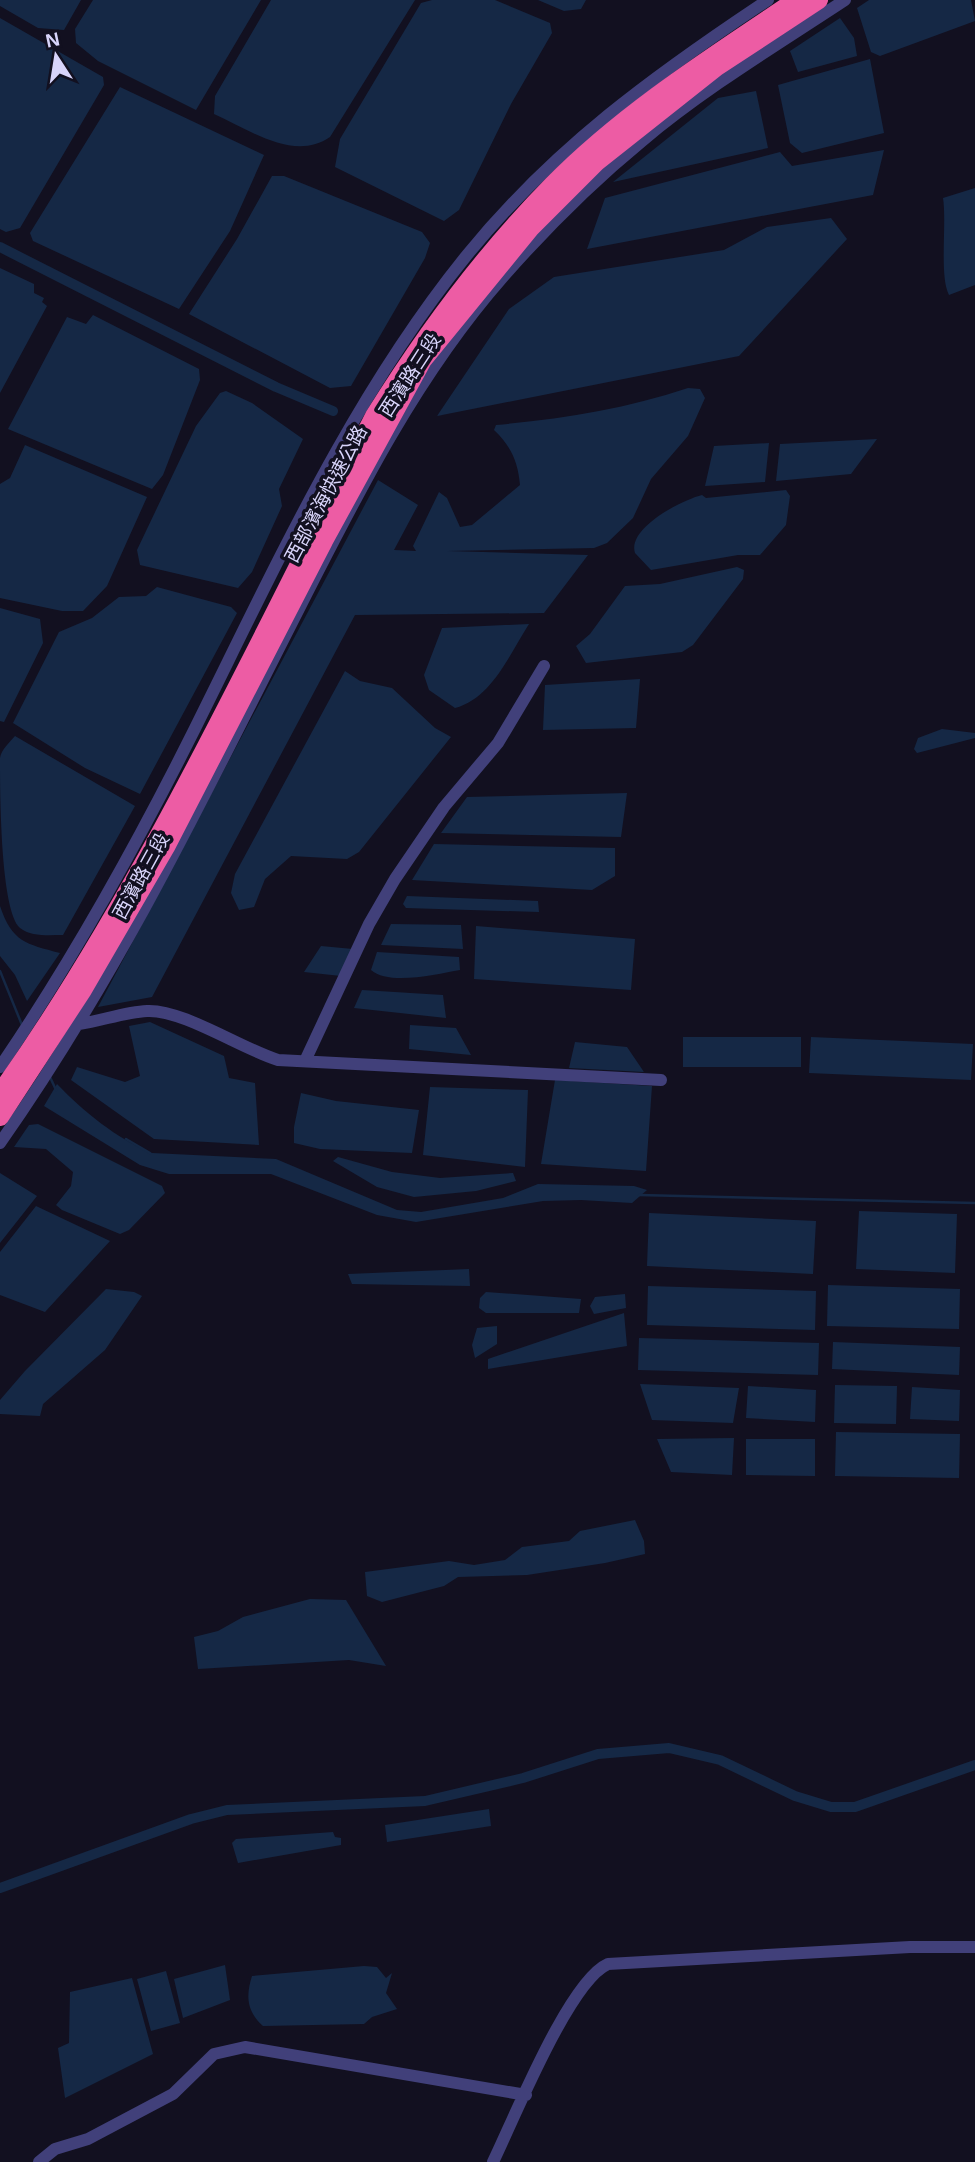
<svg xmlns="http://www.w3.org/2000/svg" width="975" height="2162" viewBox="0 0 975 2162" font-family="Helvetica,'Noto Sans TC',sans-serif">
  <rect width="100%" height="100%" fill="#121020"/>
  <path fill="#152845" d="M0 0H81L64 30 38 28 0 6Z
    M93 0H261L196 110 98 61 76 43 75 29Z
    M271 0H415L330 137C294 162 250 130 214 114L215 96Z
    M432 0H495L550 23 552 33 511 104 459 210 444 221 335 167 340 139 421 3Z
    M538 0H586L581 9 564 11Z
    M869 0H971L975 21 880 56 871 52 857 8Z
    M0 18 103 77 104 85 20 228 6 232 0 229Z
    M840 18 854 38 857 56 798 72 790 51Z
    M870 59 884 133 802 153 790 143 778 85Z
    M120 87 264 155 230 231 179 309 33 241 30 233Z
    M756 91 768 148 613 182 718 98Z
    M884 150 873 195 587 249 605 198 780 152 792 166Z
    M272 176H284L422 232 430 243 425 258 351 386 330 388 189 314 237 239Z
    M975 188V285L949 295C939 276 947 223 943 198Z
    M831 218 847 239 739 356 437 416 509 309 554 277 724 250 767 227Z
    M0 268 34 284V293L44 298 42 302 47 306 0 393Z
    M93 315 199 369 200 380 163 475 152 489 8 429 67 317 86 324Z
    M688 388 700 389 705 398 688 436 651 479 633 518 607 543 594 548 447 551 588 555 544 613 355 615 152 997 98 1007 378 480 418 505 394 550 416 551 413 546 439 492 447 498 460 527 472 525 520 485C518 462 511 446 494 430L496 425C562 419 625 409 688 388Z
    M226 391 252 403 303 439 279 489 282 506 252 572 238 588 140 565 137 550 196 426 220 393Z
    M877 439 851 474 776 481 780 444Z
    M769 443 765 482 705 486 714 446Z
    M25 445 147 497 107 586 83 611H62L0 598V484L10 478Z
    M786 490 790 496 786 525 760 555H738L651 570 635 553C627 528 682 500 702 495L706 498Z
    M737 567 744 570 743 579 693 645 682 652 586 663 576 646 590 634 625 586 660 584Z
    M157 587 231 607 237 613 140 794 85 768 13 723 59 632 92 618 119 597 146 596Z
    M0 608 40 619 43 643 4 722 0 721Z
    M529 624C509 655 492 698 455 708L429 690 424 675 442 628Z
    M345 671 360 681 392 688 435 728 451 737 359 852 347 859 291 856 265 879 254 907 239 910 231 893 235 874Z
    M640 679 636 728 543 730 545 685Z
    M942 729 975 733V738L917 753 914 749 918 738Z
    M15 736 135 806 63 935C49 935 31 937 20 928 0 910 0 788 0 758 1 750 10 742 15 736Z
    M627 793 621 837 441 833 467 797Z
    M434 844 615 848V876L592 890 412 880Z
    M407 896 538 901 539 912 406 908 403 904Z
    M0 906C12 942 26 944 60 953L27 1001 15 975 0 956Z
    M391 924 461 925 463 949 381 945Z
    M476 926 635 939 631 990 474 979Z
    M321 946 353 949 341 976 304 972Z
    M377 952 459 957 460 970C437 974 389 986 371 970Z
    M362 990 443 995 446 1018 354 1008Z
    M150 1022 224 1056 229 1078 255 1083 259 1145 154 1139 71 1080 77 1067 125 1082 140 1076 129 1026Z
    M410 1025 456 1028 471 1055 409 1049Z
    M683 1037H801V1067H683Z
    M811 1037 973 1044 971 1080 809 1073Z
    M575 1042 627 1047 644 1072 569 1068Z
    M555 1080 652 1086 646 1171 541 1164Z
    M57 1084C83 1111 117 1139 152 1153L276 1159 397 1210 421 1212 503 1198 538 1184 634 1186 647 1190 632 1203 581 1200 543 1201 416 1222 377 1215 271 1174H169L140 1165 44 1106Z
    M430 1087 528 1090 525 1167 423 1155Z
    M301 1093 336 1101 419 1110 412 1153 320 1149 294 1143V1127Z
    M38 1124 162 1186 165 1193 129 1230 120 1234 62 1210 56 1205 71 1186 73 1172 46 1149 14 1147 29 1125Z
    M338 1157 392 1172 440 1178 513 1173 516 1181 476 1191 414 1197 377 1187 333 1161Z
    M0 1173 37 1196 0 1243Z
    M36 1206 110 1241 45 1312 0 1295V1252Z
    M859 1211 957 1214 955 1273 856 1269Z
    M649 1213 816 1221 813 1274 647 1266Z
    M469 1269 470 1286 352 1284 348 1274Z
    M828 1285 960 1289 959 1329 827 1326Z
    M648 1286 816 1291 815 1330 647 1325Z
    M106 1289 134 1292 142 1296 105 1350 43 1404 40 1416 0 1414V1400L25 1371Z
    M486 1292 581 1299 579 1313H486L479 1308 480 1298Z
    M625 1294 626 1308 594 1314 590 1306 595 1297Z
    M624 1313 627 1346 488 1369V1359Z
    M497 1326V1344L475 1358 472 1345 477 1328Z
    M639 1338 819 1343 818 1375 638 1370Z
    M833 1342 960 1347 959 1375 832 1369Z
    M640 1384 739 1388 733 1423 652 1420Z
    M835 1385 897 1386 896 1424 834 1423Z
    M748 1386 816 1390 815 1422 746 1418Z
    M912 1387 960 1390 959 1421 910 1419Z
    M836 1432 960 1434 959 1478 835 1476Z
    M734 1438 732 1475 671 1472 657 1439Z
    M746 1439H815V1476L746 1475Z
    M635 1520 644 1541 645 1554 605 1563 527 1575 458 1577 444 1586 382 1602 367 1596 365 1572 449 1561 474 1565 505 1560 522 1547 569 1541 580 1531Z
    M310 1599 346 1600 386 1666 349 1660 198 1669 194 1637 218 1631 243 1617Z
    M489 1809 491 1826 387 1842 385 1825Z
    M333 1832 335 1837 341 1838V1845L238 1863 232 1843 236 1839Z
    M225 1965 230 2000 183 2018 174 1979Z
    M364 1966 377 1967 386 1978 392 1973 386 1993 397 2009 372 2017 364 2024 263 2026C246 2011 246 1995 252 1976Z
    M166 1971 180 2023 151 2031 137 1979Z
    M132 1978 153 2054 65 2098 58 2048 69 2043 70 1992Z"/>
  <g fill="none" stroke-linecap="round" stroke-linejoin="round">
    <path stroke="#152845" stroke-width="2.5" d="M0 971 22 1025
      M50 1077 56 1090
      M126 1139 150 1153
      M639 1195 975 1203"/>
    <path stroke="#152845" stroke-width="10" d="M0 247 276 387 333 411
      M0 1888 191 1819 227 1810 425 1801 523 1778 598 1754 669 1748 720 1760 795 1796 831 1807H855L975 1765"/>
    <path stroke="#41407a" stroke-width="12" d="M79 1024C101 1021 125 1012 147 1011 182 1009 242 1049 278 1060L661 1080
      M305 1061 369 924 395 879 444 807 498 743 544 666
      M0 1067C81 948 149 823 212 694 287 542 360 387 467 255 554 148 655 75 768 0
      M0 1143C109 988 193 819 278 650 343 523 407 386 502 278 545 229 592 182 642 141 705 88 777 45 845 0
      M39 2162 55 2149 88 2139 173 2094 214 2054 245 2047 526 2095
      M493 2162C514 2119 569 1981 608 1964L910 1947H975"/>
    <path stroke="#ed5ca4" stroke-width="18" d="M0 1093C146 887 258 641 374 416 425 334 484 254 552 185 624 112 711 57 796 0
      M0 1117 83 990 166 847 324 541 423 360 530 229 597 162 717 67 819 0"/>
  </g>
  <g text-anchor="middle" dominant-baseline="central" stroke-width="7" stroke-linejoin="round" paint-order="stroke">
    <g font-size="19" fill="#d8d4fa" stroke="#121020">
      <text transform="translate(410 375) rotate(-57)">西濱路三段</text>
      <text transform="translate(326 494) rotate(-62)">西部濱海快速公路</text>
      <text transform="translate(141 876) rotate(-61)">西濱路三段</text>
    </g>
  </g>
  <g transform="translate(56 56) rotate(348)" stroke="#121020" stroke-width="5" paint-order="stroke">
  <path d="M0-5L12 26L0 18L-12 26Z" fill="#d8d4fa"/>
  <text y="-10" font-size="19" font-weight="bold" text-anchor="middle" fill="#d8d4fa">N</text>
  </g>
</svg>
